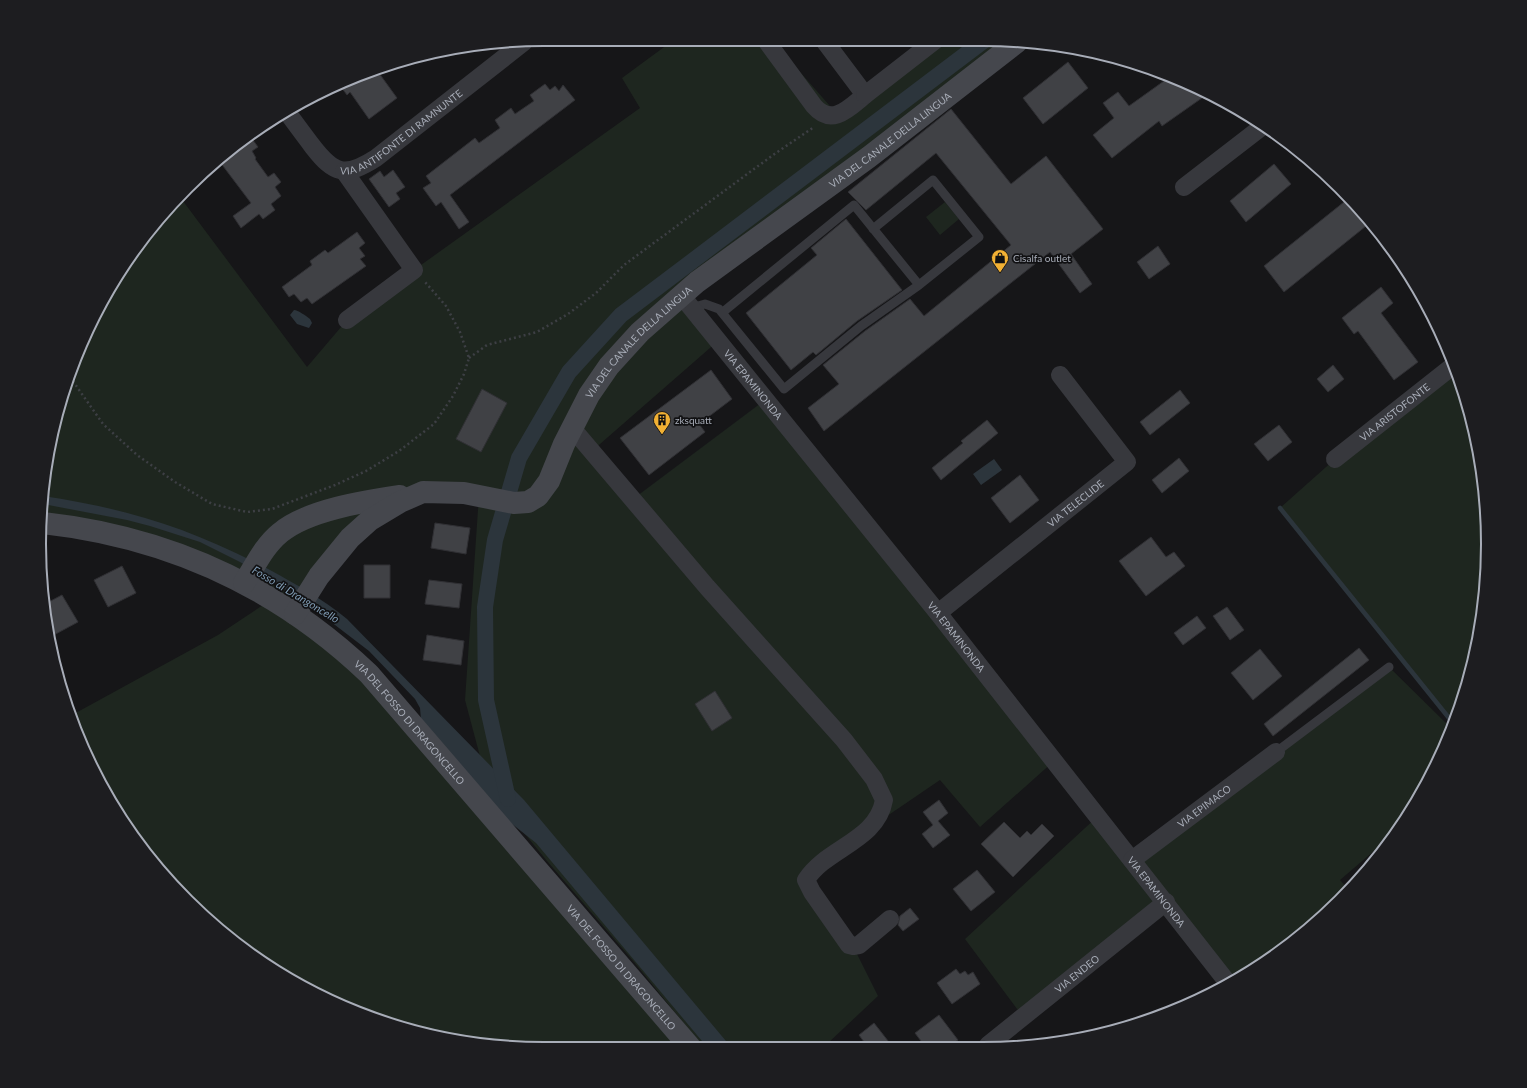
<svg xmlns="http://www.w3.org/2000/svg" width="1527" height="1088" viewBox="0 0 1527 1088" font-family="Lato,sans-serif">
  <rect width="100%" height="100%" fill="#161618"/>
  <path fill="#1e261f" d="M675 39H771L837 114 935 39H983L1015 42 681 295 718 341 592 451 633 499 765 400 1054 761 980 827 940 780 871 827 808 885 853 946 878 996 827 1044 828 1046 703 1047 634 962 547 861 489 790 465 700 479 495 464 493 384 511 298 608 204 564 43 523V478L56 413 91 321 164 211 180 197 307 367 347 320 414 270 640 108 622 78Z
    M945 202 959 219 940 235 926 217Z
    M1454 365 1461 382 1484 478 1487 577 1471 675 1453 723 1280 508 1335 459Z
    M272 599 328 637 689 1047 511 1048 414 1032 321 997 236 945 164 877 124 824 78 737 72 715 218 635Z
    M1389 667 1451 728 1436 768 1396 832 1340 880 1348 889 1316 924 1228 983 1166 902 1023 1017 965 939 1098 816 1132 859Z"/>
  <path fill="#2c353c" d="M294 310C298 310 306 316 310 319L312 323 309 328 297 324 290 315Z
    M994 459 1002 470 981 485 973 474Z
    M43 496C130 509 192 529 270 570 297 585 323 599 347 619L524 800 731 1047H707L536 843 507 820 421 719 420 708 415 699 369 651 305 602 240 562 200 542 150 526 127 520 43 504Z"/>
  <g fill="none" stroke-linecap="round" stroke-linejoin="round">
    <path stroke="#2c353c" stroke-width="4.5" d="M1280 508 1453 723"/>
    <path stroke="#2c353c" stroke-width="16" d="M508 799 486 700 485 607 495 540 519 458 569 372 621 315 986 39"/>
  </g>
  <path fill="#404145" stroke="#303034" d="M1068 62 1088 88 1043 124 1023 98Z
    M376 69 397 98 369 119 350 92 347 95 339 84 351 78Z
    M1171 76 1209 93 1162 126 1159 121 1112 158 1093 135 1114 118 1103 103 1118 92 1129 106Z
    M545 84 550 90 555 86 559 91 563 85 575 100 450 195 469 222 459 229 441 202 436 206 423 188 431 183 426 176 475 138 479 143 500 128 495 120 511 108 515 114 534 101 530 95Z
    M951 109 1011 184 1046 156 1103 229 1071 254 1092 284 1080 293 1050 252 824 431 808 408 839 384 823 365 865 331 910 299 924 316 1011 245 936 153 866 210 848 192Z
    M250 136 258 147 252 151 256 158 255 159 268 177 274 173 281 182 275 187 281 196 271 204 275 210 263 219 259 214 241 228 233 216 251 203 220 162Z
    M1274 164 1291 184 1246 222 1230 201Z
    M393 170 405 187 396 193 400 199 389 207 369 179 380 171 384 177Z
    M1349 198 1371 222 1284 292 1264 266Z
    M846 219 902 290 857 321 816 355 813 352 791 370 746 313 817 255 811 248Z
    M357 232 365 243 359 248 365 256 360 259 366 266 312 304 307 298 301 302 294 294 289 297 282 287 312 265 310 261 325 250 328 253Z
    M1158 246 1170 264 1149 279 1137 262Z
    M1381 287 1393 303 1381 313 1418 362 1394 380 1358 331 1354 334 1342 318Z
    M1333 365 1344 379 1328 392 1317 379Z
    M711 370 732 399 699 424 705 432 649 475 620 438Z
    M482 389 507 403 481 452 456 439Z
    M1180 390 1190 403 1150 435 1140 422Z
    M987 420 998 433 941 480 932 468 963 443 961 441Z
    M1279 425 1292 442 1268 461 1254 444Z
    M1179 458 1189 471 1162 493 1152 480Z
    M1020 475 1039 500 1010 523 991 498Z
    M435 523 470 528 466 554 431 548Z
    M1151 537 1166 557 1174 552 1185 566 1146 596 1119 561Z
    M364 565H390V598H364Z
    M122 566 136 593 108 607 94 580Z
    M429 580 462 584 459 608 425 604Z
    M62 595 78 622 52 636 49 630 43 605Z
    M1227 607 1244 630 1230 640 1213 616Z
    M1197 616 1206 628 1183 645 1174 633Z
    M427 635 464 641 461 665 423 660Z
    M1359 648 1369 660 1273 736 1264 724Z
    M1260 649 1282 676 1253 700 1231 673Z
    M715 691 732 718 712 731 695 704Z
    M939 800 948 813 938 821 950 835 933 848 922 834 933 825 923 812Z
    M1004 822 1020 838 1027 831 1031 835 1042 824 1054 836 1013 877 981 844Z
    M977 870 995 892 971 911 953 889Z
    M910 908 919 919 903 931 898 925 900 916Z
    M956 969 960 974 965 971 968 975 973 972 980 984 952 1004 937 983Z
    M939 1015 958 1040 951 1045H924L915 1033Z
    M874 1023 892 1046H867L859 1035Z"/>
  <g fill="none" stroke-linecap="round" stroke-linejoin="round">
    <path stroke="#3d3f44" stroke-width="2.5" stroke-dasharray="2 3" stroke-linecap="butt" d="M469 358 487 345 537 332 568 314 596 293 624 265 773 155 814 127
      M70 377 103 424 137 455 175 482 212 504 247 512 272 509 335 485 366 471 399 451 434 424 453 396 464 374 469 358 460 332 446 306 425 282"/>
    <path stroke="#37383d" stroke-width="9" d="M691 308 705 304 719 309 784 389 861 326 919 285
      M723 312 854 205 919 285 979 237 933 180 873 229
      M1276 752 1389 667"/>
    <g stroke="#37383d" stroke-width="18">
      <path d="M765 39 814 106C832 127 849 108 865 95L823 39"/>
      <path d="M865 95 937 39"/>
      <path id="s1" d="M287 112C295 123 304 135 313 147 334 174 345 178 376 158L524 42"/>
      <path d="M344 171 414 270 347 320"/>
      <path d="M1184 187 1263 126"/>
      <path id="s2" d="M681 295 938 613 1228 983"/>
      <path d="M572 428 707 587 844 740 874 779 884 800C877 841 826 848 806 880L812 892 849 945 853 946 859 945 890 919"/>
      <path id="s3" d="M1335 459 1454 365"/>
      <path id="s4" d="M938 613 1127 462 1060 375"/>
      <path id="s5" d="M1132 860 1276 752"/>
      <path id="s6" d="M988 1045 1166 902"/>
    </g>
    <g stroke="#45474d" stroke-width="22">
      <path id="s7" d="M43 523C169 537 278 587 369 674L690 1047"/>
      <path d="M244 583C255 566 264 546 280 533 307 510 366 501 400 496"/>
      <path id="s8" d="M295 614 319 576 350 538 370 520 400 502 423 492 464 493 514 503 528 502 538 496 549 481 564 444 589 395 609 366 640 332 697 282 869 157 1017 42"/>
    </g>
  </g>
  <defs>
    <symbol id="shop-pin" viewBox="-11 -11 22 30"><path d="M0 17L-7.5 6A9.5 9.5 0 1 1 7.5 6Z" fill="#f2b134" stroke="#111113"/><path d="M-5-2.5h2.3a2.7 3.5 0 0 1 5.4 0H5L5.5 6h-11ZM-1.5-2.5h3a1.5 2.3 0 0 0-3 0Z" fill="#111"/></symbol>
    <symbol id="building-pin" viewBox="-11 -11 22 30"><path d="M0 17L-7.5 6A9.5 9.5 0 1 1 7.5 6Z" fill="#f2b134" stroke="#111113"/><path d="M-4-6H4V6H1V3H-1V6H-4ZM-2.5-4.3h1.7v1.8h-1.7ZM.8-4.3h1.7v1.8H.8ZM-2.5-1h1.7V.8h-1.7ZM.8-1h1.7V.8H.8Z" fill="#111"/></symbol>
  </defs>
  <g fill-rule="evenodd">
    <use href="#shop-pin" x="990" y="248" width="20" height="27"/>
    <use href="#building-pin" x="652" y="410" width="20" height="27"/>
  </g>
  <g text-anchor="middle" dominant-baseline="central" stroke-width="3.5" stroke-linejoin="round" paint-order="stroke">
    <g font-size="10" fill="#a8adb8" stroke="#111113">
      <text stroke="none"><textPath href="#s1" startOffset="153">VIA ANTIFONTE DI RAMNUNTE</textPath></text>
      <text stroke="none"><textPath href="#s8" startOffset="809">VIA DEL CANALE DELLA LINGUA</textPath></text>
      <text stroke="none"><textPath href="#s8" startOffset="485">VIA DEL CANALE DELLA LINGUA</textPath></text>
      <text stroke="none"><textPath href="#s2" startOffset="115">VIA EPAMINONDA</textPath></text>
      <text stroke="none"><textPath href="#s3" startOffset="76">VIA ARISTOFONTE</textPath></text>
      <text stroke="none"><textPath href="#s4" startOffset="176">VIA TELECLIDE</textPath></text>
      <text stroke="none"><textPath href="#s2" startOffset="439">VIA EPAMINONDA</textPath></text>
      <text stroke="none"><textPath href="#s7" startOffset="429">VIA DEL FOSSO DI DRAGONCELLO</textPath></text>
      <text stroke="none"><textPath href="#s5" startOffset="90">VIA EPIMACO</textPath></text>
      <text stroke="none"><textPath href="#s2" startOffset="763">VIA EPAMINONDA</textPath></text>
      <text stroke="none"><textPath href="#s7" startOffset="753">VIA DEL FOSSO DI DRAGONCELLO</textPath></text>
      <text stroke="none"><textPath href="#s6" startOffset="114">VIA ENDEO</textPath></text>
    </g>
    <g font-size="10" fill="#a8adb8" stroke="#111113" text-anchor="start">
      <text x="1013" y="258">Cisalfa outlet</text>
      <text x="675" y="420">zksquatt</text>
    </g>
    <g font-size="11" font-style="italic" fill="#7f9bb3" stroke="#111113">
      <text transform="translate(296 594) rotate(31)">Fosso di Drangoncello</text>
    </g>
  </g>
  <path d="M0 0H1527V1088H0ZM544 46H983A498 498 0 0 1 1481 544V544A498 498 0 0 1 983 1042H544A498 498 0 0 1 46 544V544A498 498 0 0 1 544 46Z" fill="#1d1d20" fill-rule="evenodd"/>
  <path fill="none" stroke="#a8adb8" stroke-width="2" d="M544 46H983A498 498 0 0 1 1481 544V544A498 498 0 0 1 983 1042H544A498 498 0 0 1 46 544V544A498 498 0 0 1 544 46Z"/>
</svg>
